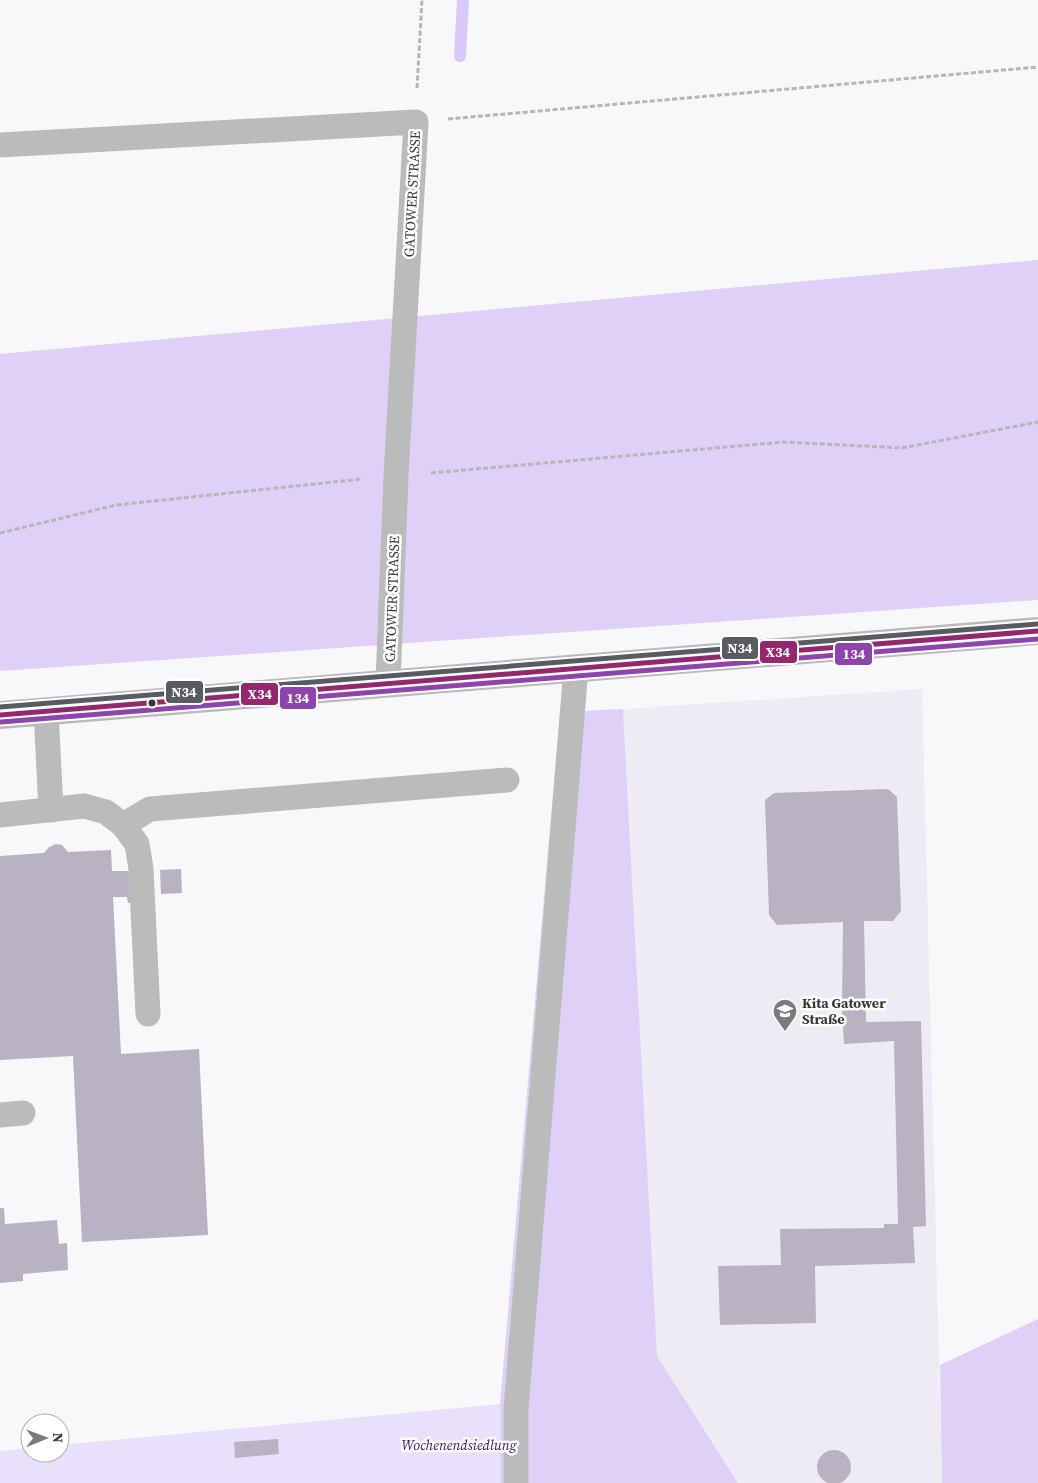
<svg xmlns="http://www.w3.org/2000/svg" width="1038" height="1483" viewBox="0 0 1038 1483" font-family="'Source Serif 4',serif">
  <rect width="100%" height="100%" fill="#f8f7fa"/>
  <path fill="#eeebf4" d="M922 689 942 1483H738L657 1356 623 709Z"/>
  <path fill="#e9e0fc" d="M500 1404V1483H0V1451L30 1448V1453H60V1445Z"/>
  <path fill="#ded0f7" d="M1038 260V600L0 671V354Z
    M623 709 657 1356 738 1483H500V1404L560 712Z
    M1038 1319V1483H942L940 1365Z"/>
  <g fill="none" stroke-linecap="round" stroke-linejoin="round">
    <path stroke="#d9c9f9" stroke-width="12" d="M460 56 463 0"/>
  </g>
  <path fill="#b8b2c2" d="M888 789 897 797 901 911 893 921H864L866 1022 921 1021 926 1226 913 1227 915 1263 815 1266 816 1323 720 1325 718 1266 781 1265 780 1229 884 1228V1224H898L894 1041 844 1044 842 1009 843 922 777 925 769 915 765 800 774 793Z
    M56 844 62 845 68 852 111 850 112 871H129L130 903H128L127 897H113L121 1054 199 1049 208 1235 82 1242 73 1056 0 1060V856L44 853 49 847Z
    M181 869 182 893 161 894 160 870Z
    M0 1208H4L5 1224 57 1220 59 1244 67 1243 68 1270 23 1274V1281L0 1283Z
    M278 1439 279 1454 235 1458 234 1442Z
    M817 1467a17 17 0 1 1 34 0a17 17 0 1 1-34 0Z"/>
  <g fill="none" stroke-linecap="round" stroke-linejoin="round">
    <path stroke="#b6b6b7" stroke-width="3" stroke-dasharray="5 2.5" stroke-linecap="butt" d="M417 88 422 0
      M448 119 1038 67
      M431 473 783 442 902 448 1038 422
      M0 533 116 505 362 479"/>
    <path stroke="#bbb" stroke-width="25" d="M0 145 416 122 396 476 388 683
      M46 711 51 810
      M0 815 84 806 106 812 123 825 137 844 141 869 148 1014
      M123 825 150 809 507 780
      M0 1115 23 1113
      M516 1483V1409L576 668"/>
    <path stroke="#bababa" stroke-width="28" d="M0 715 1038 631"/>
    <defs>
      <path id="bus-1" d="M0 715 1038 631"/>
      <path id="bus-2" d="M1 722 1038 639"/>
      <path id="bus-3" d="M0 707 1037 624"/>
    </defs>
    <use href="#bus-1" stroke="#fff" stroke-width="9"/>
    <use href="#bus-2" stroke="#fff" stroke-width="9"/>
    <use href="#bus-3" stroke="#fff" stroke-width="9"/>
    <use href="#bus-1" stroke="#95276e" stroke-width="5"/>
    <use href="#bus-2" stroke="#8e44ad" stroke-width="5"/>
    <use href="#bus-3" stroke="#595b62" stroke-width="5"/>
  </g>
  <defs>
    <symbol id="school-pin" viewBox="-11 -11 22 30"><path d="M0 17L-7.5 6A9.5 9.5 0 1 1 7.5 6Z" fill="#7b7a7d" stroke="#fff"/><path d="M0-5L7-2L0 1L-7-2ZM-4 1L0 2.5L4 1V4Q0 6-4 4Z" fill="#fff"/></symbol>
  </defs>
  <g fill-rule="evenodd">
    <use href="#school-pin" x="771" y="997" width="28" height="38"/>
  </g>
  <circle fill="#373739" stroke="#fff" stroke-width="2" cx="152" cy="703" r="4.5"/>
  <g text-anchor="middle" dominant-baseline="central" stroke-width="5" stroke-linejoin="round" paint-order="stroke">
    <g font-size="14" fill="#373739" stroke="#fff">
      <text transform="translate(412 194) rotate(-87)">GATOWER STRASSE</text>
      <text transform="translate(392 599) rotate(-88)">GATOWER STRASSE</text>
    </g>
    <g font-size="14" font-weight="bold" fill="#373739" stroke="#fff" text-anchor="start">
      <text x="802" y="1003">Kita Gatower<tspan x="802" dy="16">Straße</tspan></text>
    </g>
    <g font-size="14" font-style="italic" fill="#3f0e70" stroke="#fff">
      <text x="459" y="1445">Wochenendsiedlung</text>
    </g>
  </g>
  <g stroke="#fff" stroke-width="2">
    <rect x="721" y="636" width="38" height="24" rx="5" fill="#595b62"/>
    <rect x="759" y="640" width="39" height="24" rx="5" fill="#95276e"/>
    <rect x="834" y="642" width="39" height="24" rx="5" fill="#8e44ad"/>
    <rect x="165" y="680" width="39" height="24" rx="5" fill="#595b62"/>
    <rect x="240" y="682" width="39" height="24" rx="5" fill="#95276e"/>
    <rect x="279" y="686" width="38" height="24" rx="5" fill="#8e44ad"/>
  </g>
  <g font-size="14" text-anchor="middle" font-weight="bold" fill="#fff">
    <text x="740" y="653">N34</text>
    <text x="778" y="657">X34</text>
    <text x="854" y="659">134</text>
    <text x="184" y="697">N34</text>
    <text x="260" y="699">X34</text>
    <text x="298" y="703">134</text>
  </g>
  <g transform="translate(45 1438) rotate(89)"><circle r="24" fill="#ffffff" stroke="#afafb0"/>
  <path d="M0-4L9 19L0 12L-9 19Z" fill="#7b7a7d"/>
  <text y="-8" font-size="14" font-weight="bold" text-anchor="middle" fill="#373739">N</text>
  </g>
</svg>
